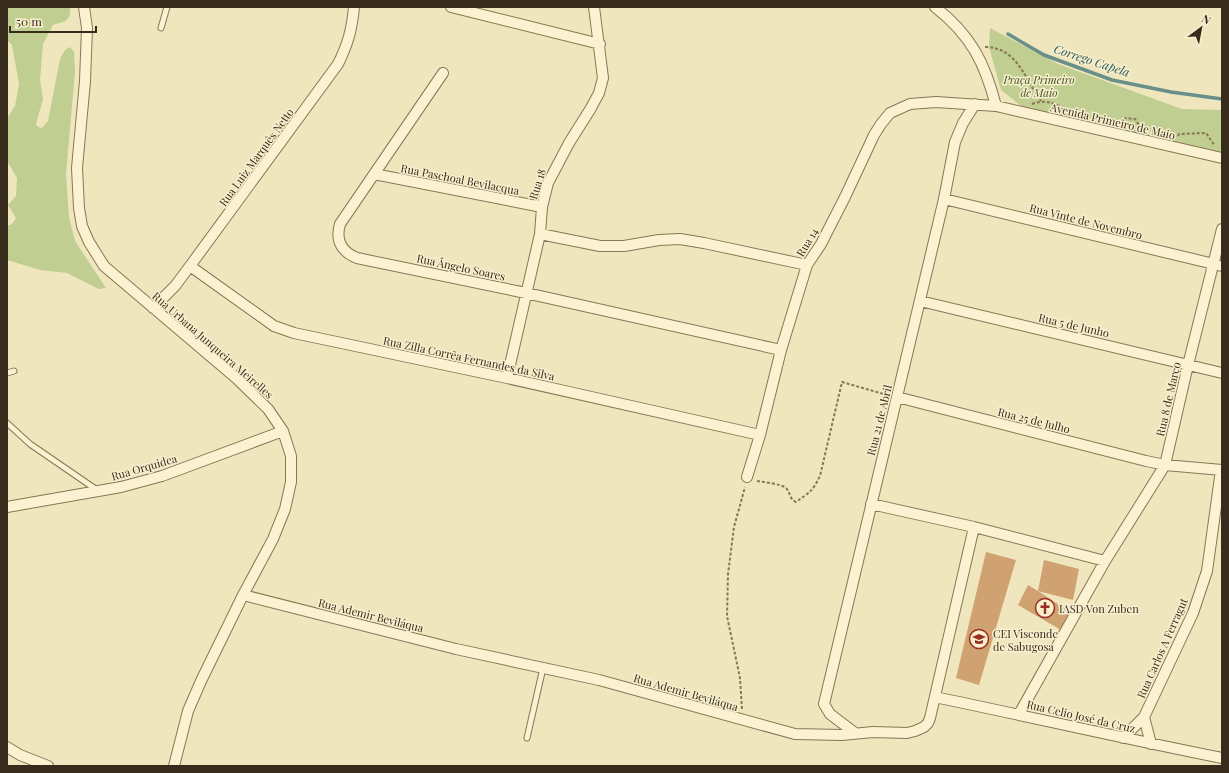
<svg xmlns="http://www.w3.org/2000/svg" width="1229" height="773" viewBox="0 0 1229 773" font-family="'Playfair Display',serif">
  <rect width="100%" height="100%" fill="#f0e6bd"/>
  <path fill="#c1ce91" d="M7 7H70C71 22 65 21 53 25L43 44 40 80 43 99 36 124 38 127 42 128 48 121 60 59 65 50 70 47 74 52 75 72 66 174 69 217 75 241 106 288 99 289 67 273 40 270 7 260V226L12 224 16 218 8 205 16 196 17 178 7 161V118L15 106 19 84 12 45 7 40Z
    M990 28 1058 64 1182 109 1222 110V154L1026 110 1001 90 989 47Z"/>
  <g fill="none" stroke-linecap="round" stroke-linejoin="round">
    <path stroke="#688f89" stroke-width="3.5" d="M1008 34 1044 55 1112 80 1171 92 1222 99"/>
  </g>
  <path fill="#d0a271" d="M986 552 1016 560 979 685 956 678Z
    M1044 560 1079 569 1073 600 1038 591 1070 612 1061 630 1018 605 1028 585 1038 591Z"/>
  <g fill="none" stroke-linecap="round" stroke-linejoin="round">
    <defs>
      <path id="service" d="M161 28 167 7
        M7 373 14 371
        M7 423 30 444 97 490
        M527 738 543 668"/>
      <path id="minor" d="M84 7 87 28 85 81 77 168 79 208 82 226 89 242 104 266 236 378 268 409 283 431 291 456V482L285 509 273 539 243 595 201 681 188 711 174 766
        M451 7 600 44
        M935 7C971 35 985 63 996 106
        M443 73 340 224C335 241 342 252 357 258L526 293 781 350
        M374 174 542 207
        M944 199 1222 266
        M540 234 600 246H624L659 240 680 239 704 243 807 265
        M190 266 274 326 294 333 507 378 760 435
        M920 301 1222 373
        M153 308 175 286 190 266 338 64C348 44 352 29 354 7
        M507 378 540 234 542 207 548 183 569 143 591 108 599 93 603 78 594 7
        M897 397 1146 461 1165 465 1222 470
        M747 477 760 435 781 350 807 265 821 244 845 197 874 135 881 124 890 113 910 104 936 102 996 106 1222 158
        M871 504 974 527 1105 561
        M7 507 121 487 162 476 283 431
        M243 595 456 649 599 680 795 734 842 735 873 732 907 733 915 731 924 727 928 723 930 718 974 527
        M935 697C1031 717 1126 739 1222 758
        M1019 714 1105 561 1165 465 1188 365 1222 229
        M1144 717 1151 744
        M855 733 830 714 824 704 944 199 955 142 963 123 975 104
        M1123 738 1144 717 1193 613 1207 571 1221 470
        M7 747 20 755 48 766"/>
    </defs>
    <use href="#service" stroke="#897655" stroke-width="7"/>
    <use href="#minor" stroke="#897655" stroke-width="12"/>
    <path stroke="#897655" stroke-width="2" stroke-dasharray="3 2" stroke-linecap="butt" d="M985 47C1017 47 1025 79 1041 101
      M1032 104C1046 99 1056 103 1067 111
      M1121 123 1125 118 1135 119 1139 125 1145 129
      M1178 136 1179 134 1206 133 1215 146
      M757 481C764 482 781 484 786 488 791 493 789 499 796 502 810 492 812 492 820 476L842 382 887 395
      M742 709 740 678 727 616 728 574 734 527 745 487"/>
    <use href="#service" stroke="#faf2d1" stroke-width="5"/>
    <use href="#minor" stroke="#faf2d1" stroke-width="10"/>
  </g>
  <defs>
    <symbol id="church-ring" viewBox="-11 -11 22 22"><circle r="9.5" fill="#f7efcd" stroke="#9a2e23" stroke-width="1.5"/><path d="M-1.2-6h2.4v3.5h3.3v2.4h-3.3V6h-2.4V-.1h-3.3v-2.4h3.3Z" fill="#9a2e23"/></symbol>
    <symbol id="school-ring" viewBox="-11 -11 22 22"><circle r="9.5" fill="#f7efcd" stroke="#9a2e23" stroke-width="1.5"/><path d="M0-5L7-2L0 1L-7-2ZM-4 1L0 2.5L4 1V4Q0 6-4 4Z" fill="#9a2e23"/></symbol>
  </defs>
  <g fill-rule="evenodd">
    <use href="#church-ring" x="1034" y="597" width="22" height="22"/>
    <use href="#school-ring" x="968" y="628" width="22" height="22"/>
  </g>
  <g text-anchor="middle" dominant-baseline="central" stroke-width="3" stroke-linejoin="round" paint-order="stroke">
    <g font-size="11" font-style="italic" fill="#425421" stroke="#f7efcd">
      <text x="1039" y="79">Praça Primeiro<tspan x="1039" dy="13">de Maio</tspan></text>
    </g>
    <g font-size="11" fill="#372b1b" stroke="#f7efcd">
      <text transform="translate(1113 121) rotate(13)">Avenida Primeiro de Maio</text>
      <text transform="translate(256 157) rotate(-54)">Rua Luiz Marquês Netto</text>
      <text transform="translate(460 179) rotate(11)">Rua Paschoal Bevilacqua</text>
      <text transform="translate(537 184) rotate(-72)">Rua 18</text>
      <text transform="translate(1086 221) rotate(14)">Rua Vinte de Novembro</text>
      <text transform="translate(807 242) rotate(-59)">Rua 14</text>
      <text transform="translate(461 267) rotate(12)">Rua Ângelo Soares</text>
      <text transform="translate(1074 325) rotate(13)">Rua 5 de Junho</text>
      <text transform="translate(213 345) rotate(41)">Rua Urbana Junqueira Meirelles</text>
      <text transform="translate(469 358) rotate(12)">Rua Zilla Corrêa Fernandes da Silva</text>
      <text transform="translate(1168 399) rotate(-77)">Rua 8 de Março</text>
      <text transform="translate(879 420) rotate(-76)">Rua 21 de Abril</text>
      <text transform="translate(1034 420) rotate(14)">Rua 25 de Julho</text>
      <text transform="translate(144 467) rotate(-16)">Rua Orquidea</text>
      <text transform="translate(371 615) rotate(14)">Rua Ademir Beviláqua</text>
      <text transform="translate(1162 648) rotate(-66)">Rua Carlos A Ferragut</text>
      <text transform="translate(686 692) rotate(16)">Rua Ademir Beviláqua</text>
      <text transform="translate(1081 716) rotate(13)">Rua Celio José da Cruz</text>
    </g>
    <g font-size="11" fill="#372b1b" stroke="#f7efcd" text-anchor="start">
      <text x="1059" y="608">IASD Von Zuben</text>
      <text x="993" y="633">CEI Visconde<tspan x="993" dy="13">de Sabugosa</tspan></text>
    </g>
    <g font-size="12" font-style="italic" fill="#295658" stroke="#f7efcd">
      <text transform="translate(1092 60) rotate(18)">Corrego Capela</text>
    </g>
  </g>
  <rect width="1229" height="773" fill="none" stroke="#372b1b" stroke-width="16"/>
  <g transform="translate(1201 28) rotate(32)" stroke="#f7efcd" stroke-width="3" paint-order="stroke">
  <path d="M0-3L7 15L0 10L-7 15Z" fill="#372b1b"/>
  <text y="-6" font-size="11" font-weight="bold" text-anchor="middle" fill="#372b1b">N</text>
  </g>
  <path d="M10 26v6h86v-6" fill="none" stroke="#372b1b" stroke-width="2"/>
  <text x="16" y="26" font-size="12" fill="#372b1b" stroke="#f7efcd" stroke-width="3" paint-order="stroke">50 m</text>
</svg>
